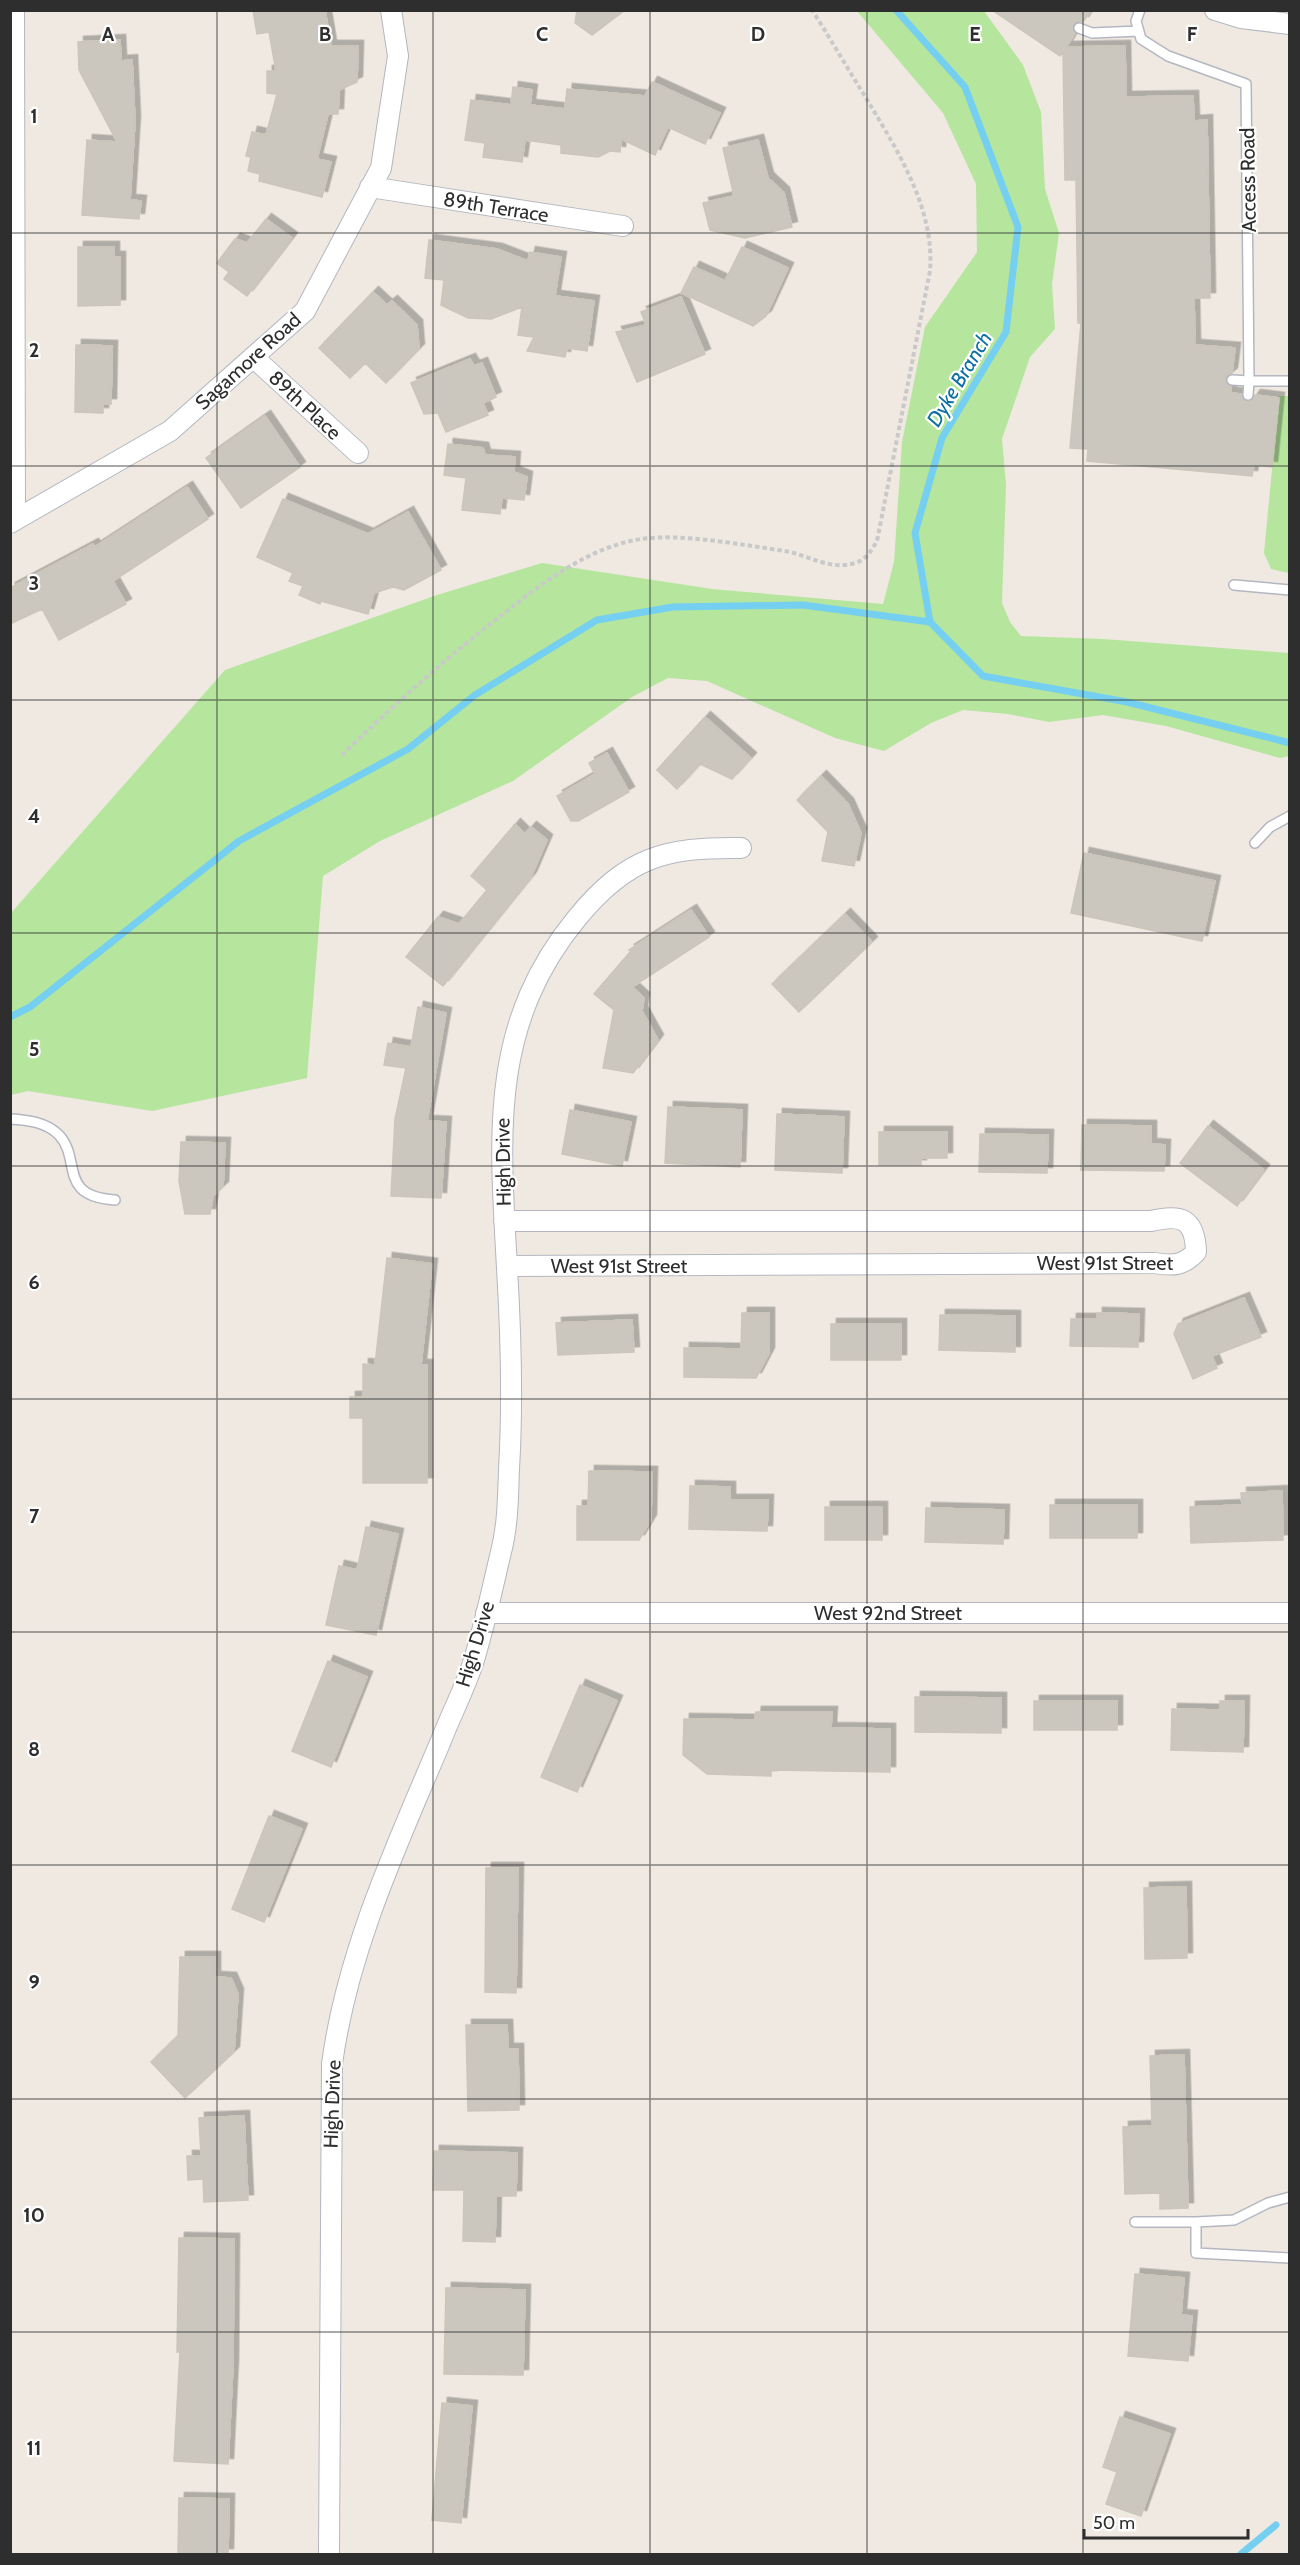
<svg xmlns="http://www.w3.org/2000/svg" width="1300" height="2565" viewBox="0 0 1300 2565" font-family="Cabin,sans-serif">
  <defs>
    <filter id="shadow"><feDropShadow dx="5.5" dy="-5.5" stdDeviation="0" flood-color="#0004"/></filter>
  </defs>
  <rect width="100%" height="100%" fill="#efe9e1"/>
  <path fill="#b6e59e" d="M857 11H984L1023 65 1041 112 1045 189 1059 233 1052 284 1055 329 1030 357 1002 439 1006 485 1002 603 1010 622 1021 636 1103 639 1289 653V756L1280 758 1166 726 1103 715 1049 722 1008 714 963 710 931 723 884 751 835 738 707 681 668 678 632 697 513 781 380 841 323 876 307 1078 152 1111 28 1091 11 1095V913L225 670 437 595 542 563 712 589 883 604 894 562 902 442 925 327 977 252 976 184 943 113Z
    M1279 396H1289V573L1271 569 1264 553Z"/>
  <g fill="none" stroke-linecap="round" stroke-linejoin="round">
    <path stroke="#75cff0" stroke-width="7" d="M896 10 965 87 1018 227 1006 332 942 438 915 533 930 622 983 676 1127 702 1290 743
      M10 1017 30 1007 239 841 408 749 475 695 597 620 673 607 803 605 930 622
      M1241 2554 1276 2525"/>
  </g>
  <path fill="#cbc7bf" stroke="#cbc5ba" stroke-width="1.5" filter="url(#shadow)" d="M253 10H325L331 46H358L357 82 339 90 338 114H328L317 159 331 162 322 197 259 181 260 174 248 171 251 157 246 156 252 132 266 135 277 94 267 93V71H276L269 32 257 34Z
    M577 10H625L592 35 575 23Z
    M992 10H1091L1083 22 1077 21 1073 25 1075 33 1066 47 1125 46 1126 97 1193 96 1194 121 1207 120 1210 298H1194L1195 345 1235 348 1232 373 1225 379 1231 387V393L1241 394 1247 402 1251 401 1255 395 1279 398 1272 467 1254 465 1252 476 1087 461 1088 449 1070 448 1081 323H1078L1076 180H1065L1063 52 1060 56Z
    M120 40 121 61 132 60 135 121 130 200 141 201 139 219 82 215 87 140 117 142 79 70 78 42Z
    M652 82 720 113 705 144 668 127 655 155 621 139 620 152 610 151 598 157 561 153V145L525 140 522 162 483 157 485 143 465 140 471 100 511 105 513 87 532 90 530 105 565 109 567 89 645 96Z
    M758 140 768 178 784 193 792 227 745 238 710 230 703 203 734 196 723 148Z
    M266 219 292 238 247 296 224 279 229 272 217 263 235 239 247 243Z
    M429 240 497 249 528 261 530 252 561 257 555 296 594 301 587 351 567 348 565 357 527 351 534 337 518 335 522 307 491 319 468 318 441 305 444 280 425 278Z
    M78 247H114V257H120V305L78 306Z
    M742 247 788 268 766 316 753 326 681 293 694 267 725 281Z
    M373 292 387 305 392 301 417 325 419 349 386 383 365 363 350 378 319 348Z
    M681 297 705 354 637 382 616 332 646 325 641 312Z
    M76 345 112 346 111 404H103V413L75 412Z
    M470 359 474 366 482 363 496 397 483 403 488 415 446 432 438 413 424 414 411 383Z
    M265 416 300 467 241 508 206 458Z
    M448 444 483 448 485 455 515 457 514 472 527 477 524 500 502 498 500 514 462 510 466 478 444 475Z
    M187 487 208 519 113 581 126 604 59 640 42 609 10 624V588L93 544 95 547Z
    M283 499 368 534 408 512 441 570 404 590 393 587 374 593 368 614 321 601 320 604 299 595 303 586 289 581 293 573 257 557Z
    M705 717 751 758 732 779 700 764 677 789 657 770Z
    M607 753 629 792 578 821H571L557 796 595 774 589 763Z
    M821 776 848 804 861 833 854 866 822 861 828 832 797 800Z
    M515 824 525 834 531 827 547 840 531 877 443 986 406 957 438 917 459 924 487 890 471 876Z
    M1084 853 1215 881 1202 941 1071 913Z
    M691 910 709 937 632 987 644 998 642 1011 658 1040 633 1073 603 1068 614 1010 594 994 631 951 629 950Z
    M845 914 872 942 799 1012 772 984Z
    M418 1007 446 1013 427 1121 446 1122 441 1198 391 1196 395 1119 406 1068 384 1065 388 1043 411 1047Z
    M668 1107 742 1110 740 1167 665 1163Z
    M570 1110 631 1122 622 1166 562 1154Z
    M777 1114 844 1117 842 1173 775 1170Z
    M1082 1125 1151 1126V1144L1165 1145 1164 1171 1081 1170Z
    M1208 1126 1264 1170 1237 1206 1180 1163Z
    M879 1132H947V1158H921V1165H879Z
    M980 1134 1048 1135 1047 1173 979 1172Z
    M181 1142 225 1143 223 1187 213 1196 210 1214H185L179 1181Z
    M387 1258 432 1264 421 1365H427V1483H363V1418H350V1397H363V1364L375 1365Z
    M1244 1298 1261 1337 1212 1356 1217 1368 1193 1379 1174 1334 1178 1324Z
    M742 1313H769V1353L756 1378 684 1377V1348L741 1349Z
    M1097 1313 1139 1314 1138 1347 1070 1346 1071 1319H1097Z
    M940 1315 1015 1316V1352L939 1350Z
    M632 1320 634 1352 558 1355 556 1323Z
    M831 1324H901V1360H831Z
    M589 1471 652 1472 651 1520 639 1540H577V1506H588Z
    M690 1486 730 1487V1500H768L767 1531 689 1529Z
    M1282 1491 1283 1540 1191 1543 1190 1507 1242 1505 1241 1493Z
    M1050 1505H1137V1538H1050Z
    M825 1507H882V1540H825Z
    M926 1508 1004 1510 1003 1544 925 1542Z
    M366 1527 398 1534 376 1635 326 1625 339 1566 357 1570Z
    M328 1661 367 1677 331 1767 292 1751Z
    M580 1685 617 1701 577 1792 541 1777Z
    M915 1697 1001 1698V1733L915 1732Z
    M1034 1701H1117V1730H1034Z
    M1220 1701H1244L1243 1752 1171 1750 1172 1709 1220 1710Z
    M756 1712H832L831 1728 890 1729V1772L771 1770V1776L707 1774 683 1755 684 1719 755 1720Z
    M269 1816 302 1829 264 1922 232 1909Z
    M486 1868H518L516 1993 485 1992Z
    M1186 1887 1187 1958 1145 1959 1144 1888Z
    M180 1957H215V1977L231 1978 238 1994 234 2052 185 2098 151 2062 178 2036Z
    M466 2025H507L508 2049H518L519 2110 468 2111Z
    M1184 2055 1188 2208 1160 2209V2193L1125 2194 1123 2127 1152 2126 1150 2056Z
    M244 2116 248 2200 204 2202 203 2179 188 2180 187 2156H201L199 2118Z
    M434 2151 517 2153 516 2196H496L495 2242 463 2241 464 2190H433Z
    M179 2238 234 2239 233 2365 228 2464 174 2461 180 2352H177Z
    M1135 2274 1184 2278 1181 2315 1192 2316 1188 2361 1128 2356Z
    M446 2288 525 2290 523 2375 444 2374Z
    M442 2403 472 2406 461 2523 432 2520Z
    M1120 2417 1170 2434 1141 2516 1106 2504 1117 2472 1103 2467Z
    M179 2498 229 2499 228 2554H178Z"/>
  <g fill="none" stroke-linecap="round" stroke-linejoin="round">
    <defs>
      <path id="service" d="M1140 10 1136 21 1141 39 1168 56 1246 84 1249 381H1290
        M1079 28 1092 33 1139 31
        M1232 380 1249 381 1248 395
        M1234 585 1290 590
        M1255 843 1270 827 1290 816
        M10 1119C28 1120 46 1122 59 1135 82 1160 57 1196 115 1200
        M1290 2197 1268 2203 1234 2220 1196 2222V2253L1290 2258
        M1135 2222H1196"/>
      <path id="minor" d="M14 10 15 520
        M1215 10 1241 18 1290 24
        M370 187 623 226
        M253 357 358 453
        M10 523 170 431 305 311 381 168 398 56 391 10
        M504 1221H1151C1181 1214 1195 1218 1196 1252 1183 1266 1173 1266 1154 1263L507 1266
        M486 1613H1290
        M329 2554 332 2064C347 1952 396 1847 440 1743 450 1717 463 1692 472 1666 484 1629 492 1589 501 1552 508 1525 508 1496 509 1469 513 1402 511 1335 507 1268 500 1137 488 1026 577 918 627 857 665 847 741 848"/>
    </defs>
    <use href="#service" stroke="#b4b7c1" stroke-width="12"/>
    <use href="#minor" stroke="#b4b7c1" stroke-width="22"/>
    <path stroke="#c9c9c9" stroke-width="4" stroke-dasharray="4.5 3" stroke-linecap="butt" d="M342 755C395 704 445 659 503 614 542 583 589 547 641 539 680 533 744 545 785 551 808 555 831 571 855 563 866 560 871 551 877 541L930 271C935 206 895 147 863 93 846 66 830 38 812 10"/>
    <use href="#service" stroke="#fff" stroke-width="9"/>
    <use href="#minor" stroke="#fff" stroke-width="20"/>
  </g>
  <path fill="none" stroke="#2e2e2e" stroke-width="1.5" stroke-opacity="0.55" d="M217 10V2554M433 10V2554M650 10V2554M867 10V2554M1083 10V2554M10 233H1290M10 466H1290M10 700H1290M10 933H1290M10 1166H1290M10 1399H1290M10 1632H1290M10 1865H1290M10 2099H1290M10 2332H1290"/>
  <g text-anchor="middle" dominant-baseline="central" stroke-width="4.5" stroke-linejoin="round" paint-order="stroke">
    <g font-size="20" fill="#2e2e2e" stroke="#fff">
      <text transform="translate(1248 180) rotate(-91)">Access Road</text>
      <text transform="translate(496 207) rotate(9)">89th Terrace</text>
      <text transform="translate(248 361) rotate(-42)">Sagamore Road</text>
      <text transform="translate(305 405) rotate(43)">89th Place</text>
      <text transform="translate(503 1162) rotate(-91)">High Drive</text>
      <text x="1105" y="1263">West 91st Street</text>
      <text x="619" y="1266">West 91st Street</text>
      <text x="888" y="1613">West 92nd Street</text>
      <text transform="translate(475 1644) rotate(-73)">High Drive</text>
      <text transform="translate(332 2104) rotate(-88)">High Drive</text>
    </g>
    <g font-size="21" font-style="italic" fill="#0d6fa3" stroke="#fff">
      <text transform="translate(959 379) rotate(-59)">Dyke Branch</text>
    </g>
  </g>
  <g font-size="20" text-anchor="middle" font-weight="bold" fill="#2e2e2e" stroke="#fff" stroke-width="4.5" stroke-linejoin="round" paint-order="stroke">
    <text x="108" y="41">A</text>
    <text x="325" y="41">B</text>
    <text x="542" y="41">C</text>
    <text x="758" y="41">D</text>
    <text x="975" y="41">E</text>
    <text x="1192" y="41">F</text>
    <text x="34" y="123">1</text>
    <text x="34" y="357">2</text>
    <text x="34" y="590">3</text>
    <text x="34" y="823">4</text>
    <text x="34" y="1056">5</text>
    <text x="34" y="1289">6</text>
    <text x="34" y="1523">7</text>
    <text x="34" y="1756">8</text>
    <text x="34" y="1989">9</text>
    <text x="34" y="2222">10</text>
    <text x="34" y="2455">11</text>
  </g>
  <rect width="1300" height="2565" fill="none" stroke="#2e2e2e" stroke-width="24"/>
  <path d="M1084 2529v9h164v-9" fill="none" stroke="#2e2e2e" stroke-width="3"/>
  <text x="1093" y="2529" font-size="18" fill="#2e2e2e" stroke="#ffffff" stroke-width="4.5" paint-order="stroke">50 m</text>
</svg>
